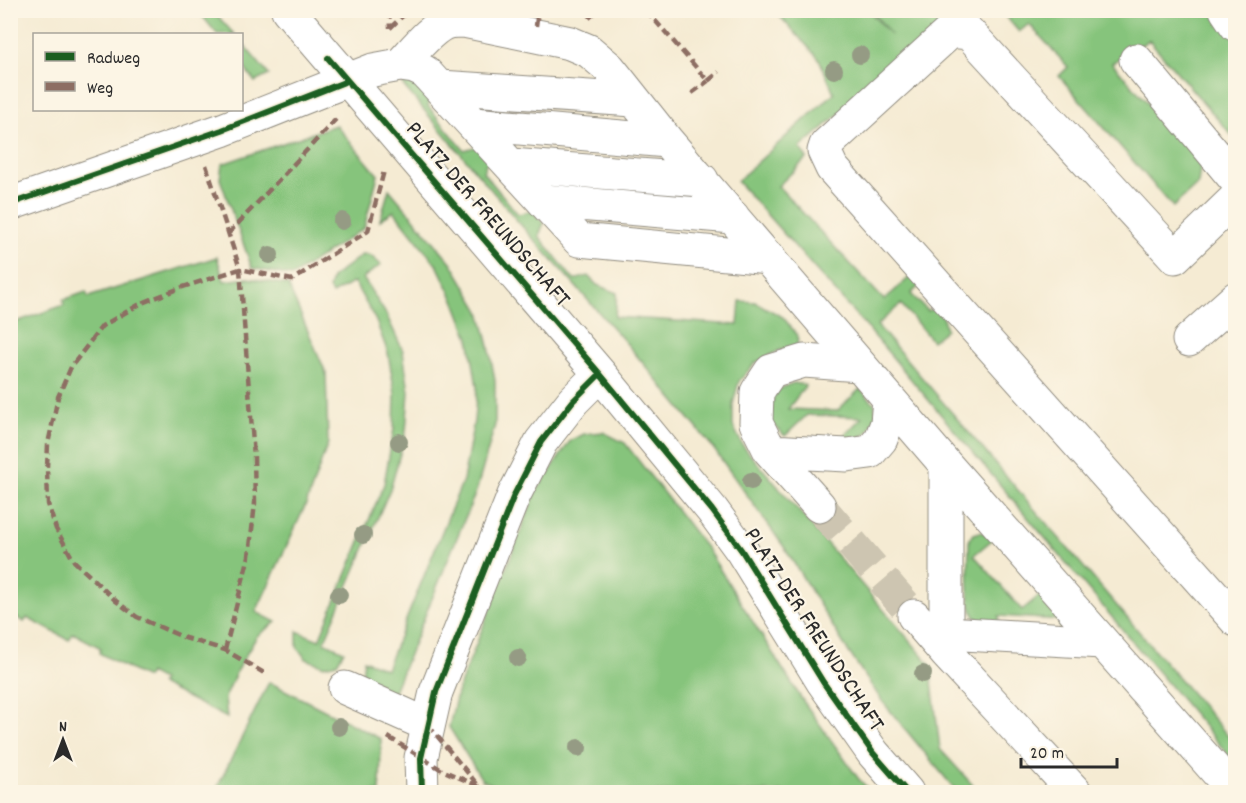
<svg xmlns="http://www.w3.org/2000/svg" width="1246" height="803" viewBox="0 0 1246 803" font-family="Dekko,sans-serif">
  <rect width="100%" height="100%" fill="#fcf5e5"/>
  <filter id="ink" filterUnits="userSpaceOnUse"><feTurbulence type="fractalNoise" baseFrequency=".0167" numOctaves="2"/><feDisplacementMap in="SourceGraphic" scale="12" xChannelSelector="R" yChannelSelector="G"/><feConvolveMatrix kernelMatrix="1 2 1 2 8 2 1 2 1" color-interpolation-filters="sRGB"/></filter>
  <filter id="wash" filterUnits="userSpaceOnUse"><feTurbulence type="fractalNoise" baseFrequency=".008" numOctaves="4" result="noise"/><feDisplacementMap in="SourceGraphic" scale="24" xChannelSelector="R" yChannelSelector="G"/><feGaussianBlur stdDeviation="1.35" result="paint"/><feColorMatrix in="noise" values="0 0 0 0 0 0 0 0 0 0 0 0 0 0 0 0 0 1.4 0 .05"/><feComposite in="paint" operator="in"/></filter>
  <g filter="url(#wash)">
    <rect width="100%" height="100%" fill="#f5ebd3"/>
    <path fill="#86c47b" stroke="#587853" stroke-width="1.5" d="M198 11H213L234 34H217Z
      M775 11H869L891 35 872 11H959L800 148 807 158 778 186 884 300 911 276 920 285 911 294 928 311 937 306 942 312 946 330 932 341 901 304 877 325 1235 744V763L871 332 737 181 834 93 819 59Z
      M1001 11H1235V139L1149 40 1112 63 1201 162 1198 184 1173 207 1059 76 1068 67 1029 24 1019 32Z
      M242 43 269 75 255 82 242 65Z
      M407 81 433 93 428 106 464 150 478 146 488 159 483 172 518 214 532 211 544 223 539 236 574 280 588 276 597 285 617 293 615 317 738 325 740 301 755 302 783 317 798 336 797 349 780 350 755 363 739 381 733 404V426L743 446 930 664 940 749 979 792H957L882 701 848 651 784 547 711 445 627 344 520 224 402 84Z
      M336 125 378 175 364 228 292 276 252 268 220 179 222 164Z
      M389 189 451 262 480 311 489 346 495 381V425L477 489 392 696 368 688 362 674 364 660 386 669 463 480 474 421 477 387 469 338 455 302 438 267 394 211 380 220Z
      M363 254 371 256 381 265 363 278 386 314 403 351 409 392 406 431 391 487 324 642 344 651 337 663 324 666 306 659 297 647V631L319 640 384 484 394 429 395 394 388 353 376 321 354 282 332 294 329 289 332 278Z
      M217 257 224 281 248 278 288 285 326 373 328 443 307 502 256 612 276 622 257 636 237 670 225 698 227 718 160 684 162 680 149 673 146 678 99 653 101 648 73 633 69 640 27 618 24 622 11 614V594L15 592 10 580V333L16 322 64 305 63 300 86 292 88 297Z
      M794 383 806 385 788 409 837 411 860 389 875 404 876 417 867 433 857 439 840 440 862 417 807 415 785 436 770 421C773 399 769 390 794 383Z
      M603 432 625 443 707 549 801 698 858 778 871 792H510L482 780 449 727 457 693 536 492 570 441 584 434Z
      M980 532 987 534 993 539 974 555 1022 610 1040 595 1065 623 1060 629 1059 620 999 616 998 627C989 625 979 623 974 615 966 603 969 555 969 539L974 534Z
      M269 682 381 739 380 792H215Z"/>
  </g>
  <g filter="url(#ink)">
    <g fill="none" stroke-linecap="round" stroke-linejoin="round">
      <path stroke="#cdc5b1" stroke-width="33" stroke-dasharray="33 16" stroke-linecap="butt" d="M819 506 914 616"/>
      <defs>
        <path id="minor" d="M288 10 600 374 712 510 742 551 823 682 873 753 907 792
          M1226 10 1236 25
          M1136 60 1236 180
          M400 65C412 53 432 26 449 22 453 21 459 21 464 21L570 43 589 51 609 68 667 141 946 465 1235 792
          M440 87 634 100
          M474 124 667 141
          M511 165 702 180
          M1236 198 1175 257 969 33 951 31 826 145 824 151 832 168 1236 620
          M544 201 733 217
          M10 204 222 130 373 70 400 65 414 67 425 72 579 240 769 258
          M1189 340 1236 298
          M770 451 847 455 870 452 881 439 887 423 889 399
          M946 465V653
          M819 506 770 451 756 423 757 392 771 371 804 361 860 365
          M914 616 946 653 1075 792
          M946 633 1102 642
          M345 688 428 725
          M422 792 421 758 436 692 514 495 541 442 573 401 600 374"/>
      </defs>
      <use href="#minor" stroke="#908b7f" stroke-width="35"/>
      <use href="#minor" stroke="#fff" stroke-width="33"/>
      <path stroke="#8d6e63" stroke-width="4.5" stroke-dasharray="9 4.5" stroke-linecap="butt" d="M389 10 390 28
        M646 10 708 81 719 72
        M589 18 598 10
        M536 26 538 10
        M390 28 409 10
        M692 93 708 81
        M206 165 240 269 254 457 255 503 249 556 225 650
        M228 234 337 118
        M264 673 225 650 185 638 137 617 116 601 74 561 56 529 48 504 47 467 48 444 58 397 71 367 102 326 142 303 180 288 240 269 292 280 368 231 384 171
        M428 725 477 784
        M388 737 442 770 492 792"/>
      <defs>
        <path id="cycleway" d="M328 58 600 374 712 510 742 551 823 682 873 753 907 792
          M10 204 222 130 347 81
          M422 792 421 758 436 692 514 495 541 442 573 401 600 374"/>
      </defs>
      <use href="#cycleway" stroke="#fcf5e5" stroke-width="10"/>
      <use href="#cycleway" stroke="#1b5e20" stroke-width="6"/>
    </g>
    <g fill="#959b84">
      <circle cx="860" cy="55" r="9"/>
      <circle cx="834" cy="70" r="9"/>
      <circle cx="342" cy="221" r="9"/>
      <circle cx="270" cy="255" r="9"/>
      <circle cx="399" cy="442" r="9"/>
      <circle cx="751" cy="481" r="9"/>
      <circle cx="363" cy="535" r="9"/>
      <circle cx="339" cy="595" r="9"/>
      <circle cx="518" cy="658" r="9"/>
      <circle cx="923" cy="674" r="9"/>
      <circle cx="339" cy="727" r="9"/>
      <circle cx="578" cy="748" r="9"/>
    </g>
  </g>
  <g text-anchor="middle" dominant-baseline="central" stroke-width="4.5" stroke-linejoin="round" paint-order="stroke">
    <g font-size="24" fill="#2b2b2b" stroke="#fcf5e5">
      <text transform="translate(487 215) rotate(49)">PLATZ DER FREUNDSCHAFT</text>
      <text transform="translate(813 630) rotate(57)">PLATZ DER FREUNDSCHAFT</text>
    </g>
  </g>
  <rect width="1246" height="803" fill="none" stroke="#fcf5e5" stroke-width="36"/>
  <rect x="33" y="33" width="210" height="78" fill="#fcf5e5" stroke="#a8a49b" stroke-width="1.5"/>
  <rect x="45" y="52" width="30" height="9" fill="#1b5e20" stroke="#a8a49b" stroke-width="1.5"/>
  <text x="87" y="63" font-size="18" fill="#2b2b2b">Radweg</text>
  <rect x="45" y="82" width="30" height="9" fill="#8d6e63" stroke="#a8a49b" stroke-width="1.5"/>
  <text x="87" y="93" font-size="18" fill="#2b2b2b">Weg</text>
  <g transform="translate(63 740)" stroke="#fcf5e5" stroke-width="4.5" paint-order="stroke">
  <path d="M0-4.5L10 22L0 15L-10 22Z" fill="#2b2b2b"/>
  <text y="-9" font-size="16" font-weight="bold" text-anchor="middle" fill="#2b2b2b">N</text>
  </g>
  <path d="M1021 758v9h96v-9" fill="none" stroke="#2b2b2b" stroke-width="3"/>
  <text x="1030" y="758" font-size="18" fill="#2b2b2b" stroke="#fcf5e5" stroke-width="4.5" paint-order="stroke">20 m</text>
</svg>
